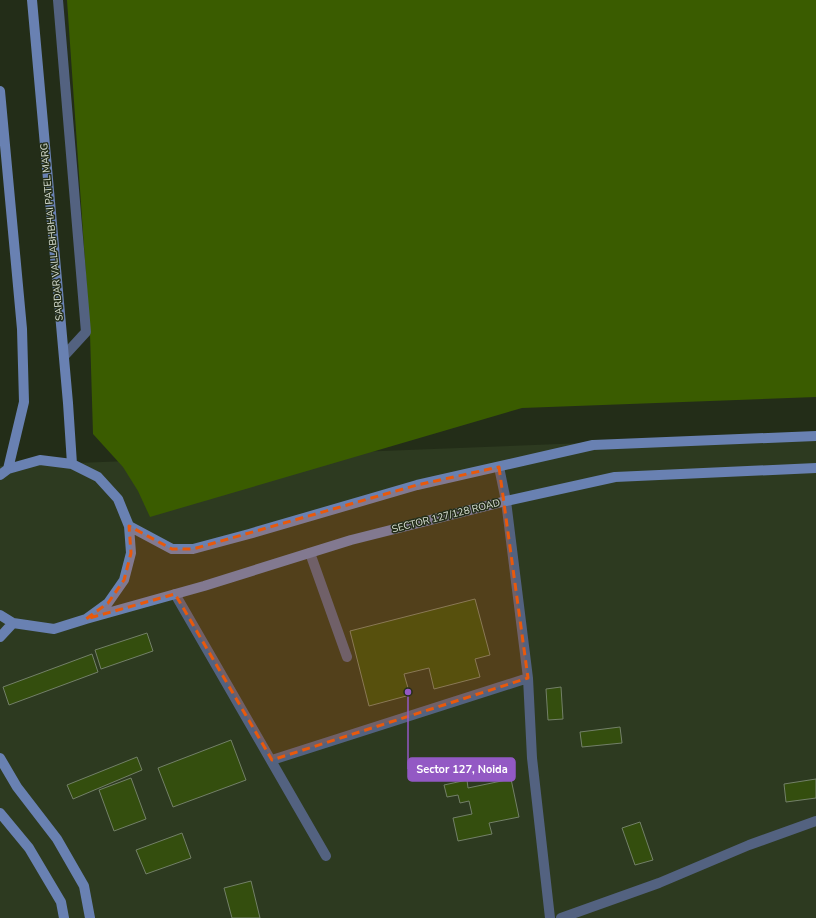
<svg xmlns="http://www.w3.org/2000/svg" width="816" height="918" viewBox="0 0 816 918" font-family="'Nunito Sans',sans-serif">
  <rect width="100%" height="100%" fill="#232d18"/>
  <path fill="#2d3a20" d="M816 434V918H0V466Z"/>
  <path fill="#3a5c00" d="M67 0H816V397L522 408 150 517 138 491 123 467 93 434 90 334Z"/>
  <path fill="#344e0e" stroke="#738068" d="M475 599 490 655 475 659 480 677 434 689 429 668 404 674 410 695 369 706 350 631Z
    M147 633 153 651 101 669 95 650Z
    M92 654 98 672 9 705 3 687Z
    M561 687 563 719 548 720 546 689Z
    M620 727 622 743 582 747 580 732Z
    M231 740 246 780 173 807 158 768Z
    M137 757 142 770 73 799 67 785Z
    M131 778 146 819 114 831 99 790Z
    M511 779 519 817 489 823 492 834 458 841 453 818 472 814 469 801 460 803 458 795 447 797 444 785 467 780 468 788Z
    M816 779V798L786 802 784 784Z
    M640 822 653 860 635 865 622 828Z
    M182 833 191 858 146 874 136 850Z
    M251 881 260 918H232L224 888Z"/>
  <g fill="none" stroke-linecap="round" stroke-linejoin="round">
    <path stroke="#536280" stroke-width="10" d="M58 0 86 332 64 356
      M310 553 347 657"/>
    <path stroke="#536280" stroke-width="10" d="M499 467 506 501 528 678 532 758 550 918
      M175 594C225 681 276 768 326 856
      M272 760 528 678
      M561 918 659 883 749 845 816 821"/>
    <path stroke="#6981b2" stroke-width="10" d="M32 0 68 403 72 464
      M0 91 22 329 24 402 8 469
      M0 475 8 469 40 460 72 464 98 477 118 499 129 526 131 553 124 580 108 603 86 619 54 629 13 623 0 615
      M129 526 172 549H193L249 534 417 485 593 445 816 436
      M86 619 204 586 351 540 506 501 615 477 816 468
      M0 637 13 623
      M0 758 17 787 57 839 84 886 90 918
      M0 813 29 848 61 902 64 918"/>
  </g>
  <path fill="#e8590c" fill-opacity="0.2" stroke="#e8590c" stroke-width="3" stroke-dasharray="8 5" stroke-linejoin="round" d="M499 467 528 678 272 760 175 594 86 619 108 603 124 580 131 553 129 526 172 549H193L417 485Z"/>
  <g text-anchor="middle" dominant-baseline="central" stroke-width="3" stroke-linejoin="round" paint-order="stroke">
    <g font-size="10" fill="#dae1d4" stroke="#232d18">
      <text transform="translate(52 232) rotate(-95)">SARDAR VALLABHBHAI PATEL MARG</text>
      <text transform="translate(446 516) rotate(-14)">SECTOR 127/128 ROAD</text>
    </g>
  </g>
  <path fill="none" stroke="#9359c4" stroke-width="1.5" d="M408 692L408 769"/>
  <circle fill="#9359c4" stroke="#232d18" stroke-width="1.5" cx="408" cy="692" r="4"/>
  <rect fill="#9359c4" stroke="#9359c4" stroke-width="1.5" x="408" y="758" width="107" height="23" rx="4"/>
  <g font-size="11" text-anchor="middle" font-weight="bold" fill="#fff">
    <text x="462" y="773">Sector 127, Noida</text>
  </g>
</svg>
